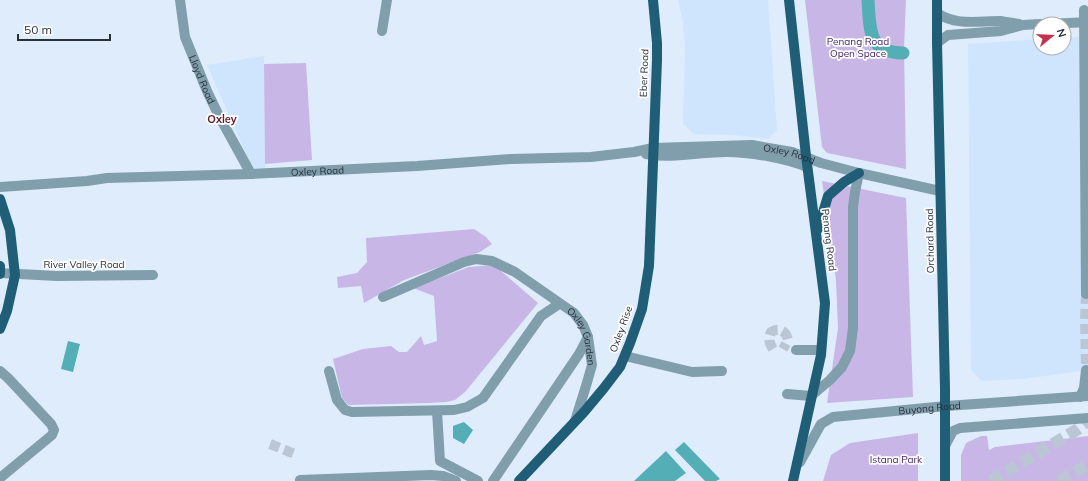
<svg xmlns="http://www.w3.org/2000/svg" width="1088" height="481" viewBox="0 0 1088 481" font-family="Mulish,sans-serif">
  <rect width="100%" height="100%" fill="#dfecfb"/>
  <path fill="#cfe5fe" d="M678 0H768L777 130 768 139 733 135 694 134 683 124 685 48 683 22Z
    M1088 36V370L1023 379 982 381 971 370 968 44 1040 39V48H1064V38Z
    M264 56 265 168H252L207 65Z"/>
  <path fill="#c8b7e6" d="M805 0H906L904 48 906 169 827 153 822 147Z
    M306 63 312 160 265 164 264 64Z
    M822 181 906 198 913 397 827 403 838 328 836 280Z
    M474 229 486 237 492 244 480 252 404 280 364 303 361 286 338 288 337 277 357 273 367 262 366 238Z
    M494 265 538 303 465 392 455 400 446 402 430 403 348 405 342 398 333 359 363 349 391 346 399 352H407L421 336 424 345 437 341 434 296 413 288 469 267Z
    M918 433V481H823L831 455 850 443Z
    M981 436H987L989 450 995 447 1088 436V481H961V455L966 443Z"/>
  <path fill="#53aeb6" d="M68 341 80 344 73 372 61 369Z
    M464 422 473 430 464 444 453 438V426Z
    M684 442 720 479 716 481H705L675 450Z
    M666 451 686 473 675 481H634Z"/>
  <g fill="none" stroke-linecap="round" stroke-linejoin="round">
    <path stroke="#53aeb6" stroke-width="13" d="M868 0C870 27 867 53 903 53"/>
    <path stroke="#bac6d4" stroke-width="10" stroke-dasharray="10 5" stroke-linecap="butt" d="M1086 294 1085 319 1086 370
      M773 349C769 343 768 339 771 332 780 327 786 331 788 340L783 349
      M270 444 295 454"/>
    <path stroke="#bac6d4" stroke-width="12" stroke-dasharray="12 6" stroke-linecap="butt" d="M991 481 1078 429 1088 421
      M1059 481 1088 465"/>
    <g stroke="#809eac" stroke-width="10">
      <path id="s1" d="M180 0 185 37 207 91 218 114 251 174"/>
      <path d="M1084 10 1086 294"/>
      <path d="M937 13C956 26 978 21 1000 21 1006 22 1013 23 1019 24"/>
      <path d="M1050 24 1088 22"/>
      <path d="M382 31 387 0"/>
      <path d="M937 43 948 35 1001 31 1023 25 1040 24"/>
      <path d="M646 154C672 159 700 152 726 152 750 152 785 158 807 167"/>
      <path id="s2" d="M0 187 87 181 107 178 251 174 417 166 511 159 591 157 634 152 653 148 752 145 792 152 821 163 859 173 940 191"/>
      <path d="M0 273 57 276 153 275"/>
      <path id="s3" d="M383 297 464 262 476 259 492 261 515 272 574 313 583 325 588 337 592 365 586 386 575 421"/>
      <path d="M796 350H821"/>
      <path d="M625 356 692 372 722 371"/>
      <path d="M0 371 8 378 51 424 54 430 52 435 0 478"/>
      <path d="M329 371 337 400 345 410 352 412 454 410 467 407 483 398 541 316 559 304"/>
      <path d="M787 394 811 396 830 380 842 367 850 351 853 328V207L855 192 859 173"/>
      <path d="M1080 397 1084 388 1086 370"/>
      <path d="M437 411 440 461 478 481"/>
      <path d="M945 446 953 431 960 428 1088 418"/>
      <path id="s4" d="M797 464 800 462 821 424 833 417 946 406 1088 396"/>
      <path d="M300 480 431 475 443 476 456 481"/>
      <path d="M493 481 579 354 588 337"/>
    </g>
    <path stroke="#1f5e76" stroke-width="10" d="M789 0 806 156 825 303 821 355 793 481
      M937 0V43L945 388V481
      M0 199 10 230 15 275 7 311 0 329
      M818 229 828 196 844 182 859 173
      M0 266V274
      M519 481 584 412 604 388 620 367 630 343 642 309 649 266 657 60V43L653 0"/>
  </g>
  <g text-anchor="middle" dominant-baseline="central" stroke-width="3.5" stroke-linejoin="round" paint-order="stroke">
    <g font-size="10" fill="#422368" stroke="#fff">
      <text x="858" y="41">Penang Road<tspan x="858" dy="12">Open Space</tspan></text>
      <text x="896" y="459">Istana Park</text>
    </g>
    <g font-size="10" fill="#28303a" stroke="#fff">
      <text transform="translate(644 73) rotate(-88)">Eber Road</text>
      <text stroke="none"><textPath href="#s1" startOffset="83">Lloyd Road</textPath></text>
      <text stroke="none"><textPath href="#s2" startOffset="792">Oxley Road</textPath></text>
      <text stroke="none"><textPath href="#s2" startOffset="318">Oxley Road</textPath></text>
      <text transform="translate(829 240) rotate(83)">Penang Road</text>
      <text transform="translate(930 241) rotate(-91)">Orchard Road</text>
      <text x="84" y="264">River Valley Road</text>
      <text transform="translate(621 329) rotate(-70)">Oxley Rise</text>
      <text stroke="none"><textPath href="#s3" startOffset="239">Oxley Garden</textPath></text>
      <text stroke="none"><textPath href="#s4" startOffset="158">Buyong Road</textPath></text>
    </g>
    <g font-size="11" font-weight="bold" fill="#631e28" stroke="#fff">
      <text x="222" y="119">Oxley</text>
    </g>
  </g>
  <g transform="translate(1052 36) rotate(72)"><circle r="19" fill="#ffffff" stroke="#a9acb0"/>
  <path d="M0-3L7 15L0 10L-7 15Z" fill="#c4334e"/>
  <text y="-6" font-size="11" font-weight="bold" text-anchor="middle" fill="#28303a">N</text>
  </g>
  <path d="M18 34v6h92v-6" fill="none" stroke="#28303a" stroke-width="2"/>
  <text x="24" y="34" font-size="12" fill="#28303a" stroke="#ffffff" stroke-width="3" paint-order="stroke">50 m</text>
</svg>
